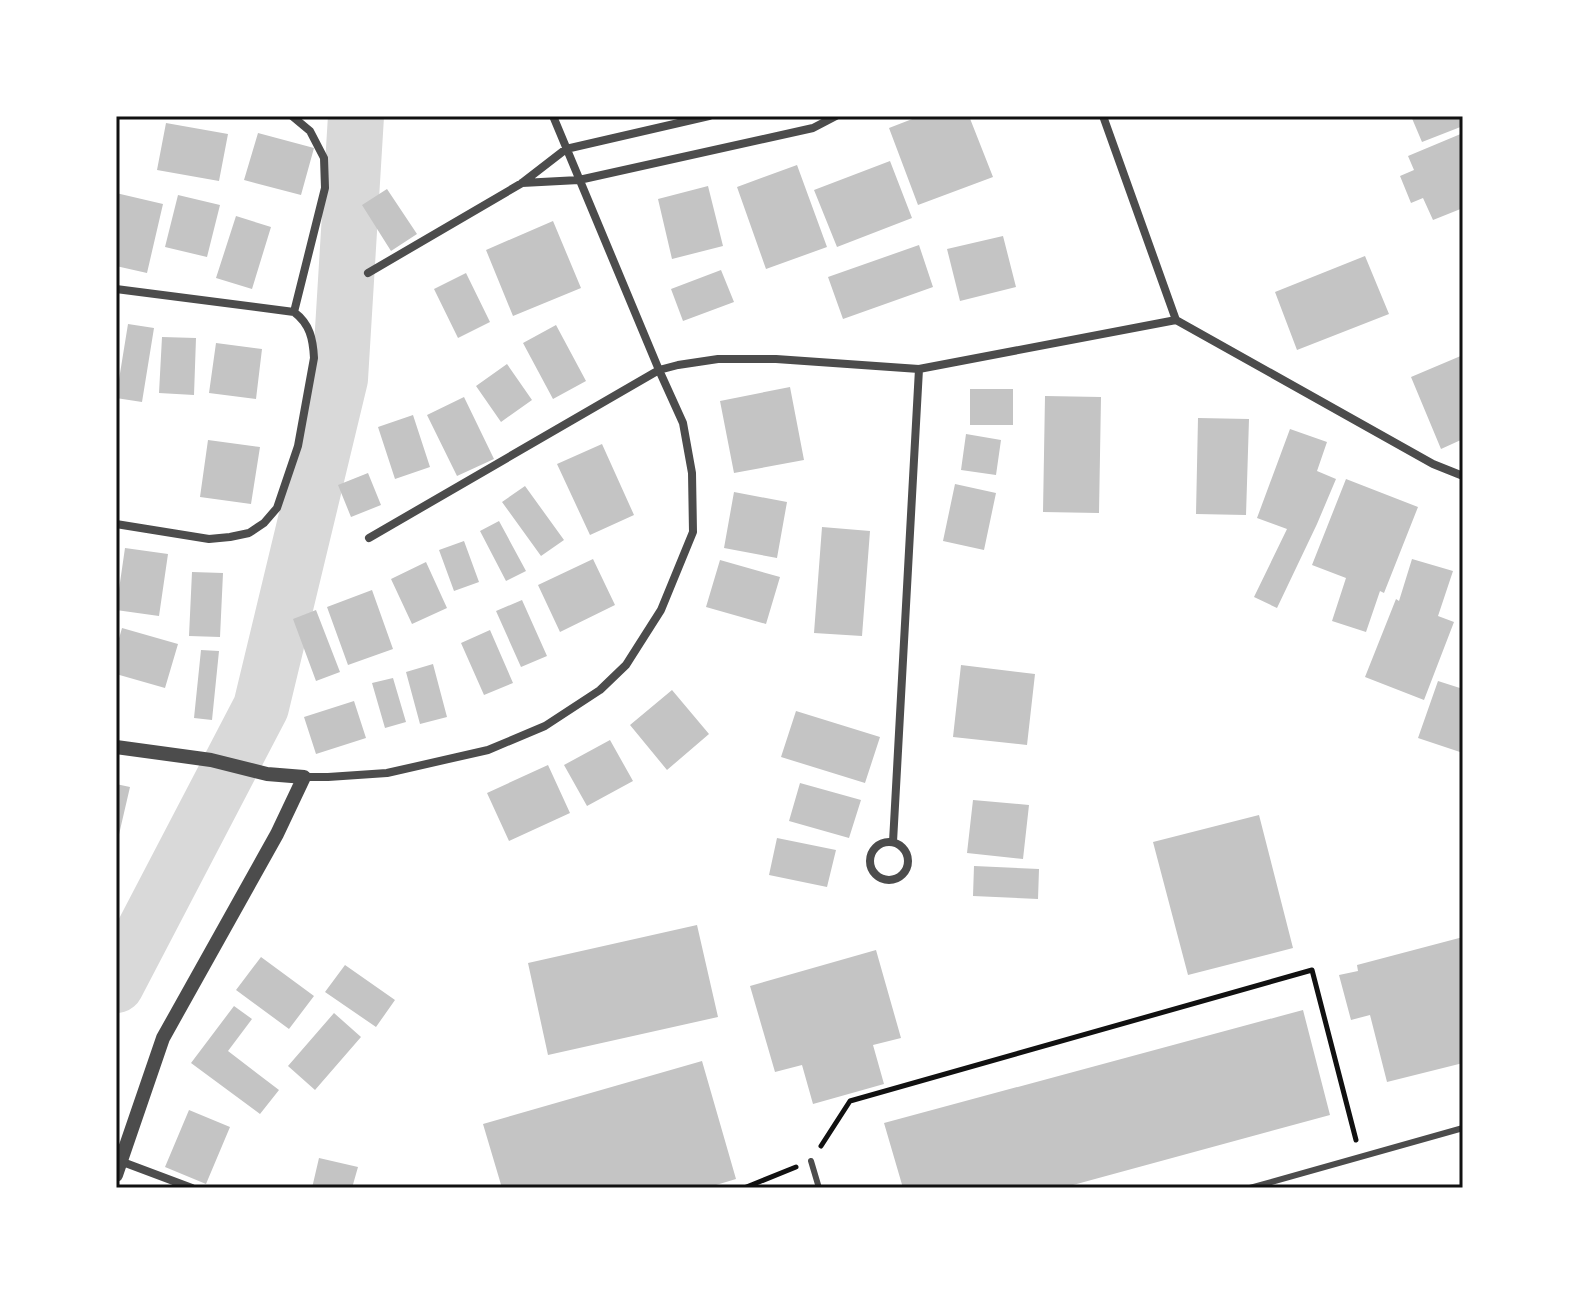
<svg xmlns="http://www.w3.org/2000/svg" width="1579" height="1304" viewBox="0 0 1579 1304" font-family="Montserrat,sans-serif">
  <rect width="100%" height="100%" fill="#fff"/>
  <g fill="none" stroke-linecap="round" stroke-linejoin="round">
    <path stroke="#d9d9d9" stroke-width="56" d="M116 985 261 707 340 379 356 116"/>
  </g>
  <path fill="#c4c4c4" d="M920 116H969L993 177 918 205 889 128Z
    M1411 116H1463V126L1422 142Z
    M166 123 228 134 219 181 157 170Z
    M258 133 314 148 301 195 244 180Z
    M1463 133V208L1433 220 1423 198 1411 203 1400 176 1414 170 1408 156Z
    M890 161 912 218 837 247 814 190Z
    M797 165 827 247 766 269 737 187Z
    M708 186 723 246 672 259 658 199Z
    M387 189 417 234 391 251 362 205Z
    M116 193 163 204 147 273 116 266Z
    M178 195 220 205 207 257 165 247Z
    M236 216 271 227 252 289 216 278Z
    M553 221 581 288 513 316 486 250Z
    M1003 236 1016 287 960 301 947 249Z
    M919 245 933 287 843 319 828 277Z
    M1365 256 1389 314 1297 350 1275 292Z
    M721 270 734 302 683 321 671 289Z
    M466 273 490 322 458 338 434 289Z
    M128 324 154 328 142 402 116 398Z
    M556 325 586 381 553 399 523 343Z
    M162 337 196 338 194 395 159 393Z
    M216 343 262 349 256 399 209 393Z
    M1463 355V439L1441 449 1411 377Z
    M507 364 532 400 501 422 476 386Z
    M790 387 804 460 734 473 720 401Z
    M970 389H1013V425H970Z
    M1045 396 1101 397 1099 513 1043 512Z
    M464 397 494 459 457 476 427 415Z
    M413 415 430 467 395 479 378 427Z
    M1198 418 1249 419 1246 515 1196 514Z
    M1290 429 1327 442 1317 471 1336 479 1317 524 1277 608 1254 597 1287 529 1257 518Z
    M966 434 1001 440 996 475 961 470Z
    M208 440 260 447 251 504 200 497Z
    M602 444 634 515 590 535 557 464Z
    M368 473 381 505 351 517 338 485Z
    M1346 479 1418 507 1384 593 1380 591 1366 632 1332 621 1346 578 1312 565Z
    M955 484 996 493 984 550 943 541Z
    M525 486 564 540 541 556 502 502Z
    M734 492 787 502 777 558 724 548Z
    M499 521 526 571 506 581 480 531Z
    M822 527 870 531 862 636 814 633Z
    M464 541 479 582 454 591 439 550Z
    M125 548 168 554 159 616 116 610Z
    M593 559 615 605 560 632 538 585Z
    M1412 559 1453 571 1438 616 1454 622 1424 700 1365 677 1396 599 1399 601Z
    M720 560 780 577 766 624 706 607Z
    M426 562 447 608 412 624 391 579Z
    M192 572 223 573 220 637 189 636Z
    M372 590 393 649 348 665 327 607Z
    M522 600 547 656 521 667 496 611Z
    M316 610 340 672 316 681 293 619Z
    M122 628 178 644 165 688 116 674V649Z
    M490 630 513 683 484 695 461 643Z
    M201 650 219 651 212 720 194 718Z
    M433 664 447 717 420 724 406 672Z
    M961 665 1035 674 1027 745 953 737Z
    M393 678 406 722 385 728 372 683Z
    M1438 681 1463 689V753L1418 738Z
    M672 690 709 734 667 770 630 725Z
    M354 701 366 738 316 754 304 717Z
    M796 711 880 737 865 783 781 757Z
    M610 740 633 781 587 806 564 765Z
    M548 765 570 813 509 841 487 793Z
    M800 783 861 800 849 838 789 821Z
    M116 784 130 787 117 843H116Z
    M973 800 1029 805 1023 859 967 853Z
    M1259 815 1293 948 1188 975 1153 842Z
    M777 838 836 850 827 887 769 875Z
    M974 866 1039 869 1038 899 973 896Z
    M697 925 718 1017 548 1055 528 963Z
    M1463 937V1063L1387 1082 1370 1015 1351 1020 1339 975 1358 971 1357 965Z
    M876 950 901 1038 873 1045 884 1084 813 1104 802 1065 775 1072 750 986Z
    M261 957 314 996 289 1029 236 990Z
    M345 965 395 1000 376 1027 325 992Z
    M234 1006 252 1019 228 1051 279 1090 260 1114 191 1063Z
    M1303 1010 1330 1115 1062 1188H903L884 1123Z
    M334 1013 361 1037 315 1090 288 1066Z
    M702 1061 736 1179 706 1188H502L483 1124Z
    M189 1110 230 1127 206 1184 165 1167Z
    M319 1158 358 1167 352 1188H312Z"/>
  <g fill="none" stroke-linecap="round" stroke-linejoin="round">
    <path stroke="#111" stroke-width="5" d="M821 1146 850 1101 1312 970 1356 1140
      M744 1188 796 1167"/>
    <path stroke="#4c4c4c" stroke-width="6" d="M811 1161 819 1188
      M1250 1188 1463 1128"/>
    <path stroke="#4c4c4c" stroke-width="8" d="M292 116 310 131 324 158 325 188 294 312
      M1103 116 1176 320
      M522 183 579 180 813 128 836 116
      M368 273 522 183 566 149 709 116
      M116 289 294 312
      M116 524 209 539 230 537 249 533 264 523 277 508 298 446 314 358C313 339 310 324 294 312
      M369 538 659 370 678 365 718 359H776L919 369 1176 320 1433 464 1463 476
      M304 777H328L387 773 488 750 545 726 600 690 626 665 661 610 693 532 692 473 683 423 659 370 553 116
      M893 842 919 369
      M870 861a19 19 0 1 1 38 0a19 19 0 1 1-38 0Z
      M120 1161 192 1188"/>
    <path stroke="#4c4c4c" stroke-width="14" d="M116 747 211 760 267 774 304 777 277 834 163 1038 116 1175"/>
  </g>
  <rect width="1579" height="1304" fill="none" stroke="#ffffff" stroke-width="236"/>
  <rect x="118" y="118" width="1343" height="1068" fill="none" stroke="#111" stroke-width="3"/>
</svg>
